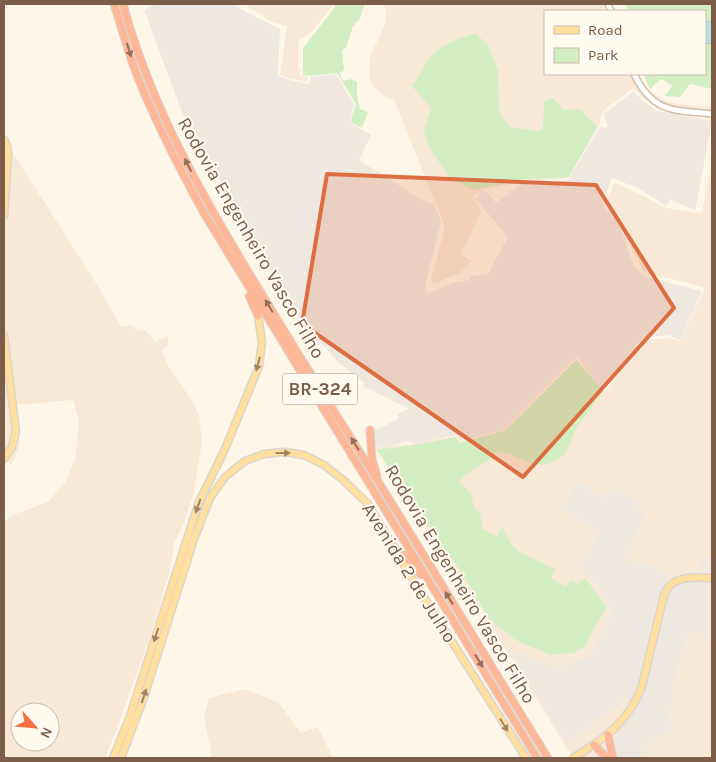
<svg xmlns="http://www.w3.org/2000/svg" width="716" height="762" viewBox="0 0 716 762" font-family="Karla,sans-serif">
  <rect width="100%" height="100%" fill="#fef7e7"/>
  <path fill="#f7e9d5" fill-rule="evenodd" d="M244 4H334L312 32 299 40 298 69 300 70V75L308 77V82L291 79 280 75 287 26 270 21Z
    M383 4H602L605 11H545V74H631L637 87 642 83 652 93 663 100 679 104 712 108V119L660 109 643 98 633 88 602 112 599 126 568 178 526 181 486 189 474 196 481 212 461 254 472 261 461 272 436 283 431 281 445 227 394 100 385 96 373 86 369 77 370 57 385 24 386 9Z
    M4 139 101 291 121 327 131 325 136 330 146 331 155 342 167 336 169 345 162 350 168 366 191 399 199 415 202 443 194 492 183 526 175 541 170 571 149 640 115 734 105 758H4V522L12 515 48 502 66 481 76 456 79 421 73 400 16 405 20 445 11 466 4 456ZM20 712H50V742H20Z
    M712 161V758H573L489 622 375 448 415 444 456 436 460 442 505 430 577 359 604 392 615 380 634 348 649 340 667 338 680 341 705 288 673 279 654 276 643 270 632 249 619 217 606 204 614 182 667 208 702 213Z
    M245 689 279 703 301 733 318 727 333 758H212L204 716 209 698Z"/>
  <path fill="#efe8e1" d="M157 4H233L248 13 280 29 278 76 290 80 309 84 311 77 336 74 354 105 349 122 371 135 359 160 422 200 434 204 441 221 425 286 427 294 452 283 471 280 469 276 488 274 508 237 475 198 485 190 496 203 522 183H526L528 186 568 180 600 127 606 128 608 126 603 114 634 91 641 99 658 111 712 121 695 211 670 199 666 206 638 188 612 178 602 205 618 222 634 267 645 277 702 291 680 340 667 335 647 338 636 344 603 391 577 357 504 430 460 441 457 435 415 444 408 441 385 448 375 447 372 432 398 419 397 414 409 409 363 386 364 383 337 361 322 344 318 345 315 342 308 344 291 301 221 183 182 112 144 10Z
    M578 481 604 499 613 486 638 502 635 508 645 514 625 558 637 565 639 560 651 564 666 576 671 587 688 579 700 578 701 557 712 556V646L704 639 699 631 688 632 674 678 673 700 667 719 674 723 670 727 673 730 651 743 640 756 635 758H618L614 740 637 706 624 697 620 703 567 743 512 655 518 652 548 665 564 666 591 655 614 611 592 579 588 578 580 567 600 533 562 508Z"/>
  <path fill="#d3eec3" d="M335 4H363L364 7 359 20 353 26 346 48 342 50 344 70 340 73 343 81 352 79 357 82V96L360 109 368 112 362 128 350 122 356 104 337 73 309 76 303 75V48L335 7Z
    M626 4H712V89L690 84 680 97 664 96 673 86 661 79 650 89 643 74H705V11H628Z
    M475 33 488 45 498 70 499 112 510 127 539 131 542 129 543 124 544 101 553 98 564 110 580 109 597 127 569 177 524 179 474 190 450 178 429 147 424 131 431 108 411 85C422 77 423 63 433 54 444 43 461 38 475 33Z
    M576 360 603 391 577 427 565 454 556 461 544 465 529 463 509 454 496 452C487 466 469 468 459 482L471 493 474 508 480 512 483 529 497 537 502 527 511 544 518 551 555 569 551 578 566 587 571 579 577 584 585 578 607 607 595 626 586 646 573 653 550 655 516 640 489 619 463 575 377 450 416 445 456 437 459 443 505 431Z"/>
  <path fill="#b9e1eb" stroke="#9ed1de" d="M705 21 712 22V44L705 43Z"/>
  <g fill="none" stroke-linecap="round" stroke-linejoin="round">
    <defs>
      <path id="minor" d="M608 4 611 11
        M634 74C653 113 673 110 712 114"/>
      <path id="major" d="M4 140 7 146 8 154 4 215
        M4 336 16 431 12 447 4 459
        M113 758 129 719 199 502 225 449 259 366 262 342 258 316
        M121 758 143 700 194 539 210 498 225 477 245 461 264 454 284 452 304 455 324 465 342 479 368 504 419 590 526 758
        M573 758C604 739 629 722 642 686L664 595C671 575 694 577 712 578"/>
      <path id="highway" d="M114 4C121 26 127 48 135 70 154 120 179 168 205 215L537 758
        M123 4C147 93 190 174 237 253 271 310 306 367 342 424 412 534 479 647 548 758
        M249 296 258 316
        M370 430 372 459 377 476
        M394 547 410 561 421 575
        M608 735 613 758
        M594 745 607 758"/>
    </defs>
    <use href="#minor" stroke="#d3bfab" stroke-width="8"/>
    <use href="#major" stroke="#ddd5cf" stroke-width="9"/>
    <use href="#highway" stroke="#ddd5cf" stroke-width="9"/>
    <use href="#minor" stroke="#fff" stroke-width="5"/>
    <use href="#major" stroke="#ffe09e" stroke-width="6"/>
    <use href="#highway" stroke="#feb898" stroke-width="7"/>
  </g>
  <defs><path id="oneway-solid" d="M-6-.8H1V-3.2L6.5 0L1 3.2V.8H-6Z" transform="scale(1.25)"/></defs>
  <g fill="#966f58">
    <use href="#oneway-solid" transform="translate(129 50) rotate(72)"/>
    <use href="#oneway-solid" transform="translate(188 165) rotate(-117)"/>
    <use href="#oneway-solid" transform="translate(269 306) rotate(-121)"/>
    <use href="#oneway-solid" transform="translate(355 444) rotate(-122)"/>
    <use href="#oneway-solid" transform="translate(449 598) rotate(-122)"/>
    <use href="#oneway-solid" transform="translate(479 661) rotate(58)"/>
  </g>
  <g fill="#a38462">
    <use href="#oneway-solid" transform="translate(258 364) rotate(105)"/>
    <use href="#oneway-solid" transform="translate(283 453)"/>
    <use href="#oneway-solid" transform="translate(198 506) rotate(110)"/>
    <use href="#oneway-solid" transform="translate(156 635) rotate(108)"/>
    <use href="#oneway-solid" transform="translate(144 696) rotate(-72)"/>
    <use href="#oneway-solid" transform="translate(504 725) rotate(58)"/>
  </g>
  <path fill="#dc6e42" fill-opacity="0.2" stroke="#dc6e42" stroke-width="4" stroke-linejoin="round" d="M327 174 596 185 674 308 523 477 302 324Z"/>
  <g text-anchor="middle" dominant-baseline="central" stroke-width="4" stroke-linejoin="round" paint-order="stroke">
    <rect fill="#fffaf0" stroke="#a38c7a" stroke-width="1" x="282.5" y="373.5" width="75" height="31" rx="4"/>
    <g font-size="18" font-weight="bold" fill="#7c5d48">
      <text x="320" y="389">BR-324</text>
    </g>
    <g font-size="19" fill="#7c5d48" stroke="#fffaf0">
      <text transform="translate(251 238) rotate(60)">Rodovia Engenheiro Vasco Filho</text>
      <text transform="translate(409 573) rotate(58)">Avenida 2 de Julho</text>
      <text transform="translate(460 584) rotate(59)">Rodovia Engenheiro Vasco Filho</text>
    </g>
  </g>
  <rect width="716" height="762" fill="none" stroke="#7c5d48" stroke-width="10"/>
  <rect x="544" y="10" width="162" height="65" fill="#fffaf0" stroke="#cbbbad"/>
  <rect x="554" y="26" width="25" height="8" fill="#ffe09e" stroke="#cbbbad"/>
  <text x="588" y="35" font-size="15" fill="#7c5d48">Road</text>
  <rect x="554" y="48" width="25" height="15" fill="#d3eec3" stroke="#cbbbad"/>
  <text x="588" y="60" font-size="15" fill="#7c5d48">Park</text>
  <g transform="translate(35 727) rotate(117)"><circle r="24" fill="#fffaf0" stroke="#cbbbad"/>
  <path d="M0-4L9 19L0 12L-9 19Z" fill="#f47241"/>
  <text y="-8" font-size="14" font-weight="bold" text-anchor="middle" fill="#7c5d48">N</text>
  </g>
</svg>
